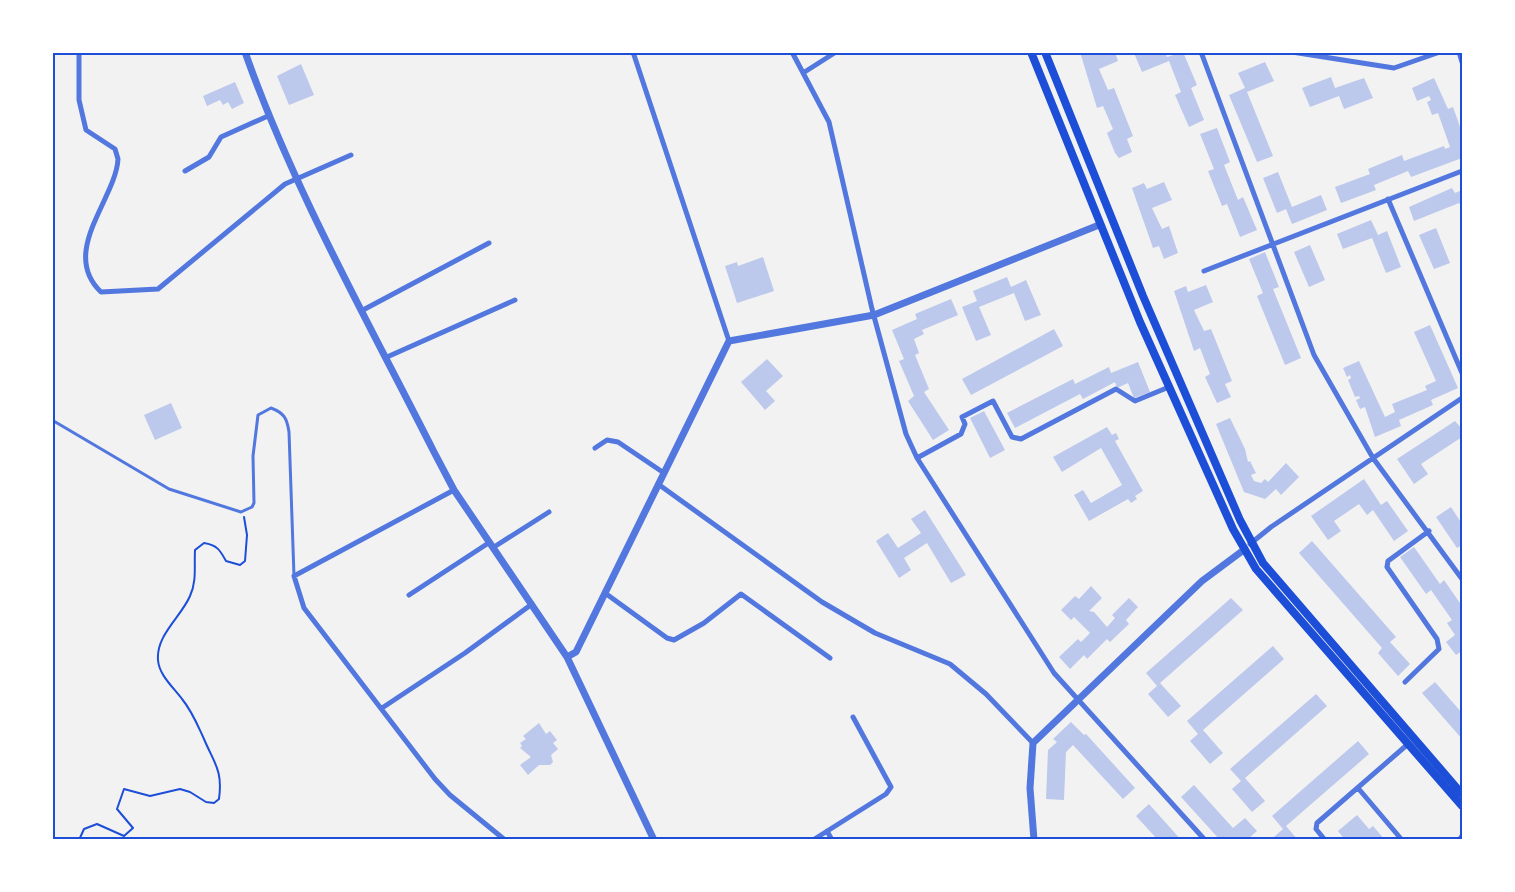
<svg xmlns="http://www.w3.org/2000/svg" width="1515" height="892" viewBox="0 0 1515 892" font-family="'Times New Roman',serif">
  <rect width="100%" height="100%" fill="#f2f2f2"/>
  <path fill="#bdc9ec" d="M1080 52H1115L1118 61 1099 69 1108 90 1114 88 1133 136 1127 139 1132 152 1119 158 1115 153 1107 133 1113 129 1103 106 1097 108Z
    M1165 52 1167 57 1183 52 1197 85 1191 88 1204 120 1189 127 1175 95 1181 92 1169 61 1142 72 1134 53Z
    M1265 62 1274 81 1247 92 1273 156 1257 162 1229 95 1245 88 1238 73Z
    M301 64 314 95 289 105 277 76Z
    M1331 77 1335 88 1364 78 1373 98 1344 109 1339 96 1310 107 1302 88Z
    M1434 78 1448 109 1453 107 1458 121 1462 133V158L1411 177 1408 171 1374 185 1376 190 1341 203 1335 187 1370 174 1368 169 1402 155 1404 161 1444 146 1445 149 1450 147 1438 113 1432 115 1427 102 1431 100 1429 96 1417 101 1412 88Z
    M235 82 244 103 232 109 228 102 223 105 220 100 207 106 203 96Z
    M1217 128 1230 162 1224 165 1238 200 1243 197 1257 230 1240 237 1227 204 1222 206 1208 171 1214 169 1200 134Z
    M1278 172 1292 207 1321 195 1327 210 1292 224 1286 209 1277 213 1263 178Z
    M1164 182 1172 200 1152 208 1162 229 1169 226 1178 253 1164 259 1159 246 1153 248 1132 188 1144 183 1147 189Z
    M1452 188 1455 193 1462 190V205L1459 203 1414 221 1409 207Z
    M1371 220 1378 235 1387 231 1401 267 1386 273 1372 238 1343 249 1337 234Z
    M1436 228 1450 263 1434 269 1419 235Z
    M1310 245 1325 280 1309 287 1294 252Z
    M1265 252 1279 287 1273 289 1301 358 1285 365 1257 296 1263 293 1249 259Z
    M763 257 774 291 737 303 725 266 737 262 738 266Z
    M1007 277 1011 287 1026 280 1041 315 1025 321 1014 293 979 307 991 335 976 341 962 307 977 301 973 291Z
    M1206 285 1213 302 1194 310 1204 331 1211 329 1232 381 1225 384 1231 397 1217 403 1205 377 1210 374 1200 348 1194 351 1174 291 1186 286 1188 292Z
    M951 299 958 315 922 330 924 334 914 339 919 353 915 355 929 389 924 392 949 430 933 440 908 401 914 396 899 361 904 359 892 330 917 319 915 314Z
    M1430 325 1458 388 1431 400 1433 405 1399 420 1401 426 1375 437 1365 407 1360 409 1356 400 1360 398 1359 396 1355 397 1348 380 1351 378 1350 375 1347 377 1343 368 1359 361 1385 417 1395 412 1392 404 1427 390 1425 386 1436 381 1414 332Z
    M1054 329 1063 346 971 395 962 379Z
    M767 359 783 376 766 391 775 401 765 410 741 382Z
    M1138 362 1150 392 1134 398 1128 383 1117 388 1115 382 1083 399 1080 394 1015 428 1007 413 1073 379 1075 384 1109 367 1111 373Z
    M171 403 182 428 155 440 144 415Z
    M984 411 1005 450 990 458 970 418Z
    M1230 418 1245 449 1248 462 1250 461 1256 473 1251 475 1254 481 1261 483 1265 479 1268 482 1286 463 1299 477 1281 495 1276 489 1265 499 1244 492 1216 424Z
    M1455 421 1462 429V437L1421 464 1428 474 1414 484 1397 459Z
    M1107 427 1112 435 1116 433 1119 439 1115 441 1143 491 1135 496 1137 499 1131 503 1128 499 1089 521 1074 495 1083 490 1091 503 1122 485 1101 448 1062 472 1053 457Z
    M1364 479 1381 505 1387 501 1408 531 1394 541 1373 510 1367 515 1359 504 1334 521 1341 531 1328 540 1311 516Z
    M1451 507 1462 524V545L1457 548 1436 517Z
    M925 510 966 575 951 583 927 543 904 558 911 570 899 578 876 541 888 533 898 548 921 533 911 519Z
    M1312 541 1396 637 1390 642 1410 664 1398 676 1378 653 1382 648 1299 553Z
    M1414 547 1440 584 1444 580 1462 606V651L1456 655 1446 642 1455 635 1447 623 1452 620 1431 590 1426 594 1400 557Z
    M1091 586 1102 598 1089 611 1094 612 1107 627 1115 618 1112 615 1129 598 1138 607 1126 620 1129 624 1110 642 1107 639 1087 659 1084 655 1070 669 1059 657 1078 639 1081 642 1090 633 1074 617 1071 620 1061 610 1075 596 1079 599Z
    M1231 598 1243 610 1160 683 1181 706 1168 717 1148 694 1157 686 1146 673Z
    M1273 646 1284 659 1203 730 1223 753 1210 764 1190 741 1198 734 1187 721Z
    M1435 682 1462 713V739L1422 693Z
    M1316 694 1327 706 1245 778 1265 801 1252 812 1232 789 1241 781 1230 769Z
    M1071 722 1084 735 1086 734 1135 788 1123 799 1073 745 1066 752 1064 800 1046 799 1048 750 1057 742 1053 739Z
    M539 723 546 734 550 731 557 740 553 743 558 749 551 755 553 762 550 765H539L528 775 520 765 531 757 520 748 522 746 520 743 526 739 523 736Z
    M1358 741 1369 754 1286 826 1298 840H1276L1274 837 1283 829 1272 816Z
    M1194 785 1233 828 1245 818 1257 831 1247 840H1220L1181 797Z
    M1149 804 1174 832 1181 840H1158L1136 816Z
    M1357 815 1369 829 1373 826 1385 840H1345L1338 831Z"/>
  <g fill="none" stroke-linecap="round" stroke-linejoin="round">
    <path stroke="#1d4ed8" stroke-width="2" d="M79 840 84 829 97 824 124 836 133 828 117 809 124 789 150 796 180 789 190 792 206 802 214 803 219 799C223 770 214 763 204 739 197 724 192 711 182 699 173 687 159 675 158 660 156 635 181 617 190 596 197 581 194 566 195 550L204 543C217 545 220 550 226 561L240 565 245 561 247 535 244 517"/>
    <path stroke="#5277de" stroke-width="3" d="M52 420 169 489 241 512 252 507 254 503 253 456 258 415 271 408C284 413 287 418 289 432L294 576"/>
    <path stroke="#5277de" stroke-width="5" d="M79 52V100L86 130 115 149 118 159C116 199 59 252 101 292L158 289 285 184 351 155
      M633 52 729 341
      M792 52 829 122 872 309 906 434 917 458 1054 673 1205 840
      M1201 52 1314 355 1373 458 1462 579
      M1292 52 1394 68 1440 52
      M1459 52 1462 62
      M803 73 836 52
      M185 171 209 157 221 137 268 116
      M1388 199 1462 373
      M1204 271 1462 171
      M363 310 489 243
      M387 357 515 300
      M595 448 607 440 618 442 664 473
      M917 458 961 434 965 424 962 417 993 401 1012 437 1021 439 1116 389 1135 401 1169 387
      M658 484 822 602 875 633 950 664 986 694 1033 743
      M454 490 294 576 304 608 435 779 450 795 505 840
      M1250 544 1271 527 1462 398
      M494 547 549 512
      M605 593 667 638 674 640 704 623 741 594 830 658
      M409 595 490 542
      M1405 682 1439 649 1437 639 1387 567 1388 561 1429 531
      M382 708 465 653 532 604
      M1358 788 1402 840
      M827 831 832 840
      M813 840 886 794 891 787 853 717
      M1325 840 1316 829 1317 823 1408 744
      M1459 840 1462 836"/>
    <path stroke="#5277de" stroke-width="7" d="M245 52C294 191 368 321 434 452L454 490 567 657 654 840
      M567 657 576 652 729 341 874 315 1099 225
      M1034 840 1030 788 1033 743 1202 581 1245 549"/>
    <path stroke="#1d4ed8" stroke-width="8" d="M1031 52 1140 322 1233 529 1256 569 1462 806
      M1045 52 1143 296 1240 520 1263 563 1462 794"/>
  </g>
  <rect width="1515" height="892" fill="none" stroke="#ffffff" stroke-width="108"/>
  <rect x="54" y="54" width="1407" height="784" fill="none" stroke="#1d4ed8" stroke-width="2"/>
</svg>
